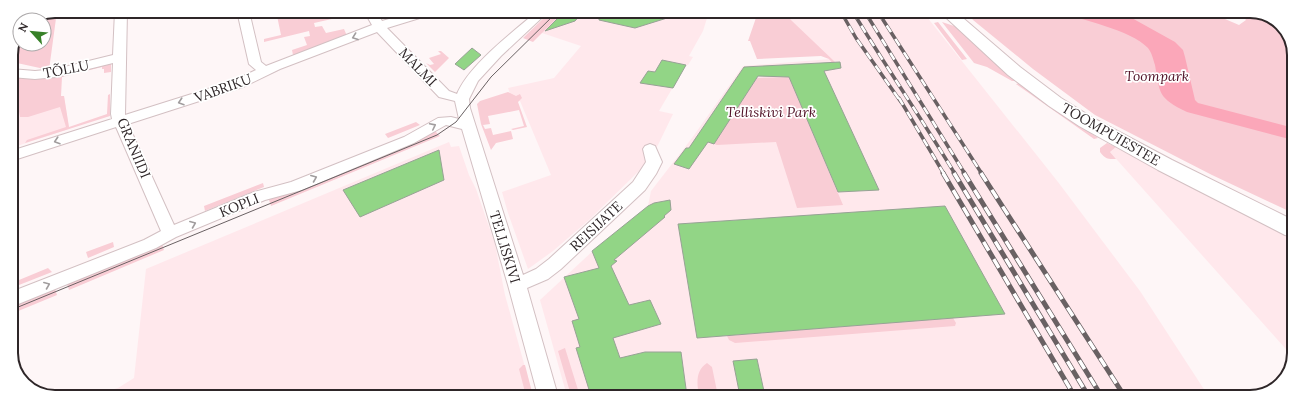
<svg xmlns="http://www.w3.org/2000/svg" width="1305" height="408" viewBox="0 0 1305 408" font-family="Lora,serif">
  <rect width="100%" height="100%" fill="#fef6f7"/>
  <path fill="#ffe8ec" d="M560 12H724L708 15 703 31 689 56 693 57 688 65H686L659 111 673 114 658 145 641 169 589 220 553 251 528 269 508 213 502 192 551 175 520 101 513 102 508 88 554 78 581 46 539 32Z
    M786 12H923L1058 182 1140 291 1209 397 567 396 540 300 596 248 648 206 651 191 692 138 743 66 831 59 790 19Z
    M61 76V96H64L69 129 11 148V88Z
    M449 142 451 147 459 146 469 175 476 189 495 244 505 295 533 396 92 395 118 388 134 378 146 269Z
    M1116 147 1293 237V247L1290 251 1293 253 1292 356 1110 152Z"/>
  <path fill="#f9cdd5" d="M55 11H57L49 70 17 63 20 36V44H44V20H33Z
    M276 11H339L341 14 352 11 363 12 314 23 315 27 322 26 326 33 344 29 347 36 293 55 292 50 307 45 304 37 310 36 309 31 264 42V39L281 35Z
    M550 12H563L533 42 523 38Z
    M758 12H786L790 19 835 62 833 64 829 59 821 56 757 59 750 41H748Z
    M968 12 1211 13 1239 25 1246 20 1244 17 1245 13H1261L1283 26 1294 52 1293 213 1212 175 1095 115 1033 69 973 20Z
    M938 22 967 59 962 60 934 23Z
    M942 22 957 27 1017 81H1012L987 67 974 63Z
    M438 51H441L449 58 435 72 426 63 430 65 434 64 429 58 441 54Z
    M111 61V72L104 73V69H102V67L62 77 61 96H64L69 127 107 114 108 95 110 94V116L25 143 27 140 66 127 60 107 28 117H20L16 95 13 96 17 116 11 118V79L13 78 14 76 37 79Z
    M789 77 843 205 797 208 776 142 717 145 714 144 757 78Z
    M1020 83 1098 138 1094 139 1016 84Z
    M508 92 516 96 520 94 522 98 518 102 527 127 513 130 511 129 524 126 519 110 488 116 490 124 483 125 485 129 491 128 493 135 511 131 513 139 496 143 491 150 481 124 477 104 480 101Z
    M416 122 420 125 388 138 385 134Z
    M435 131 440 136 271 206 269 200H266L265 197Z
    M1107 143 1116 147 1110 152 1116 159C1108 159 1105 159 1100 152V148Z
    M263 183 264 187 205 211 204 206Z
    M113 242 114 247 88 258 86 252Z
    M162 244 164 250 69 290 67 284Z
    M48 268 52 272 19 285V280Z
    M54 286 57 295 11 314V304Z
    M953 318 956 323 955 326 735 343 729 340 727 336Z
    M565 348 579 393 570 392 558 351Z
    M707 363 712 367 718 396H699C697 384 695 371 707 363Z
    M523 365H525L533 396H526L519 369Z"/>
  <path fill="#fba7b9" d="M1057 12H1121L1175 42 1183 50 1185 57 1195 100 1198 103 1294 128 1293 140 1187 112C1158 98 1160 94 1155 65 1153 59 1152 53 1148 48 1131 30 1080 19 1057 12Z"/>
  <path fill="#92d586" stroke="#97a295" d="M564 12H583L575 21 545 31Z
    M599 12H679L680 14 635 28 599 20Z
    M472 48 481 55 464 70 455 64Z
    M662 60 686 65 673 88 640 83 648 71 655 72Z
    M840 62 841 68 824 71 879 190 838 192 789 77 758 76 714 144 708 142 689 169 674 164 686 148H689L744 67Z
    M439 150 444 180 360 217 343 190Z
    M670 200 671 210 664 216 665 217 614 260 617 261 611 266 629 305 650 300 661 324 613 338 620 358 645 352H681L687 396H591L576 348 580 347 572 321 579 319 564 277 599 268 592 251 648 206 654 203Z
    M945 206 1005 314 697 338 678 224Z
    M757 359 765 396H740L733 361Z"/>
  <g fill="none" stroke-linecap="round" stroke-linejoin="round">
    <defs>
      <path id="minor" d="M115 11H127L125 115 233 81 256 70 249 64 237 11H249L261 62 266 66 372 25 364 11H376L382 21 417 11H437L436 13 387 28 449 91 457 94C469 65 512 33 536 12H548L501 56 478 81 469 99 470 108 523 275 536 269 549 259 633 182 646 162 643 149 645 146 650 144 655 146 662 162 656 174 645 190 561 269 548 279 527 288 558 396H538L508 285 462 129 446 125 414 143 302 190 265 200 176 237 156 248 11 307V292L144 240 161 231 116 127 11 161V151L112 119 111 114 113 63 56 77 35 79 11 77V69L35 71 56 69 113 55ZM377 32 439 97 455 101 459 119 451 117 438 118 404 137 291 182 254 192 174 225 128 124 243 87 280 69Z"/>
      <path id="major" d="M940 12H956L1020 67 1061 98 1093 118 1172 160 1293 220V237L1285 235 1158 170 1079 126 1049 106 1008 75Z"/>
    </defs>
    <use href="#minor" stroke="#d3c0c3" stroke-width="2"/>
    <use href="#major" stroke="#d3c0c3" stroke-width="2"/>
    <use href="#minor" fill="#fff" fill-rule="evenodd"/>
    <use href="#major" fill="#fff" fill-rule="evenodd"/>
    <path stroke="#696163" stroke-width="1" d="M11 310 437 135 456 122 491 77 557 12"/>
    <defs>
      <path id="rail-far1" d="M841 12 856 38 901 102
        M853 12C886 67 922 119 955 174
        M865 12 965 174
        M878 12 982 174
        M899 98 944 174"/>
      <path id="rail" d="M943 173 1075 397
        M954 173 1089 397
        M964 173 1102 397
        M981 173 1125 397"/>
    </defs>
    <use href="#rail-far1" stroke="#696163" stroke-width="3.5"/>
    <use href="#rail" stroke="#696163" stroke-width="5"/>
    <use href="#rail-far1" stroke="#fff" stroke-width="2.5" stroke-dasharray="8" stroke-linecap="butt"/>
    <use href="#rail" stroke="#fff" stroke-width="3.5" stroke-dasharray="10" stroke-linecap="butt"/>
  </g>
  <defs><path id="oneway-chevron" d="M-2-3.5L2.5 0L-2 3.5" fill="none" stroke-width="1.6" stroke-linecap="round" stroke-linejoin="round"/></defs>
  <g stroke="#a19d9e">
    <use href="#oneway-chevron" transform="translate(355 37) rotate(160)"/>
    <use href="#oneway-chevron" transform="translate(181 102) rotate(162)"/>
    <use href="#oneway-chevron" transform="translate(433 126) rotate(-27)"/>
    <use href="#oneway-chevron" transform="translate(57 141) rotate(162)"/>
    <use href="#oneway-chevron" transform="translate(314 178) rotate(-22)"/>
    <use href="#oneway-chevron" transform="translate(193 224) rotate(-22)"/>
    <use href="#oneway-chevron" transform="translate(47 285) rotate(-22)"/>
  </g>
  <g text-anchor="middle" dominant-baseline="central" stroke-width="3.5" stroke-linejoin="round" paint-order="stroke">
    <g font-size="14" fill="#2e2628" stroke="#fff">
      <text transform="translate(418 67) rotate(46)">MALMI</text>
      <text transform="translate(66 69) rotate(-11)">TÕLLU</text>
      <text transform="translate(223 88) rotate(-20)">VABRIKU</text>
      <text transform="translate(1111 134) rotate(30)">TOOMPUIESTEE</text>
      <text transform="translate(134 148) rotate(67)">GRANIIDI</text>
      <text transform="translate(239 205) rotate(-22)">KOPLI</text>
      <text transform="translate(596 226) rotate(-43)">REISIJATE</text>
      <text transform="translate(505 247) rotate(73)">TELLISKIVI</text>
    </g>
    <g font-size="14" font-style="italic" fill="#511227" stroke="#fff">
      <text x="1157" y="76">Toompark</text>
      <text x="771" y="112">Telliskivi Park</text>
    </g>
  </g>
  <path d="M0 0H1305V408H0ZM55 18H1250A37 37 0 0 1 1287 55V353A37 37 0 0 1 1250 390H55A37 37 0 0 1 18 353V55A37 37 0 0 1 55 18Z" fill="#fff" fill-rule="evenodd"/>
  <path fill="none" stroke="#2e2628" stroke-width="2" d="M55 18H1250A37 37 0 0 1 1287 55V353A37 37 0 0 1 1250 390H55A37 37 0 0 1 18 353V55A37 37 0 0 1 55 18Z"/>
  <g transform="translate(32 32) rotate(297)"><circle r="19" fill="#ffffff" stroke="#aba8a9"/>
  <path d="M0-3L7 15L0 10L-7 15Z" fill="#378128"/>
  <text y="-6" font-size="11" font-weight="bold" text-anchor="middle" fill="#2e2628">N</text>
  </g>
</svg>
